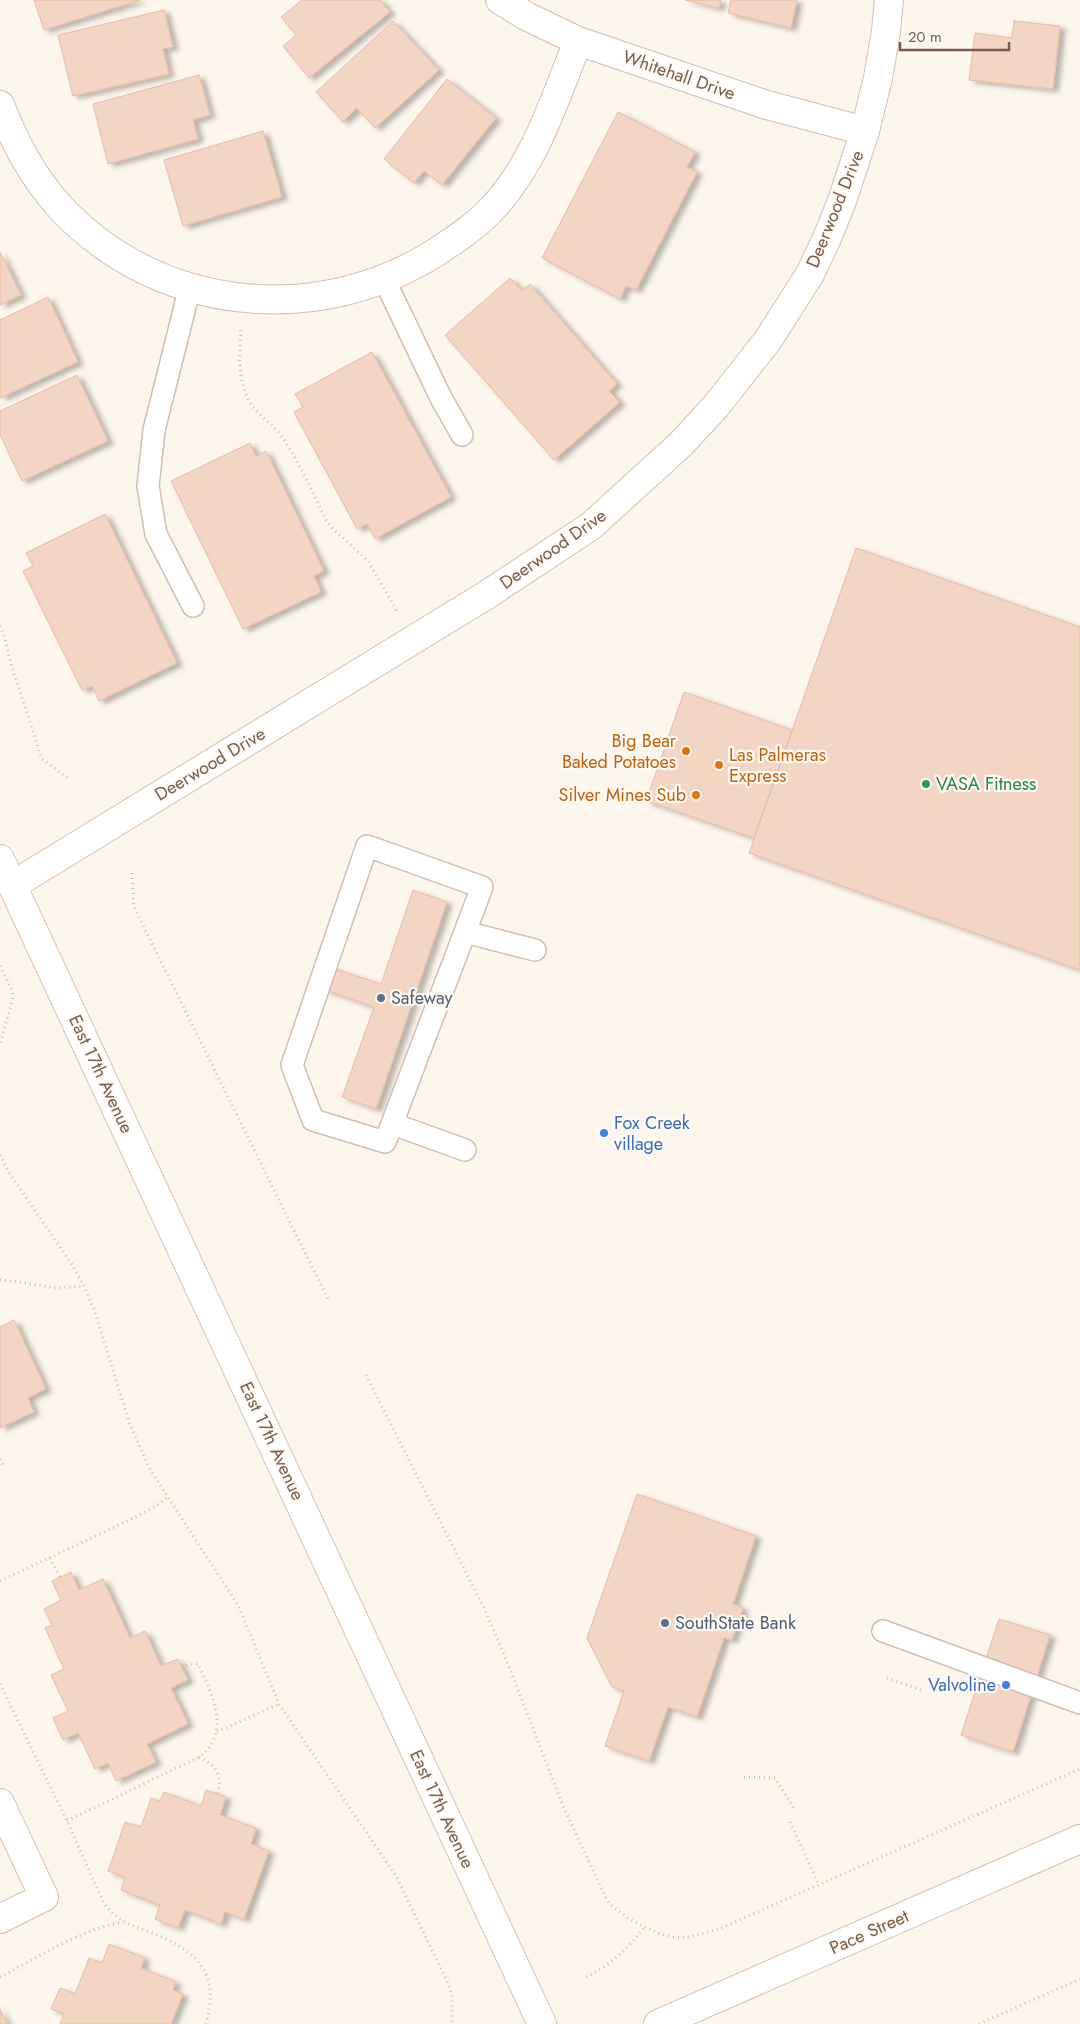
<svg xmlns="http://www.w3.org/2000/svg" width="1080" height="2024" viewBox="0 0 1080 2024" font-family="Jost,sans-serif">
  <defs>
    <filter id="shadow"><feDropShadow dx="5.5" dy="3" stdDeviation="2.5" flood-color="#0004"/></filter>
  </defs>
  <rect width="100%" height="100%" fill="#fdf6ec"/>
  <path fill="#f3d5c3" stroke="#e6bba3" filter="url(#shadow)" d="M34 0H140L44 30Z
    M302 0H380L390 12 309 78 283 46 296 35 281 17Z
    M685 0H721L719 8Z
    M731 0H797L791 28 728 13Z
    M164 10 173 47 163 49 169 74 73 96 58 35Z
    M393 21 439 70 375 128 357 108 343 122 316 92Z
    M1014 21 1060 26 1053 89 969 80 975 33 1012 38Z
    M199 75 210 115 193 120 198 139 108 164 93 104Z
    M447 79 496 118 442 185 424 171 414 183 384 159Z
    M618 112 695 152 687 167 697 172 636 290 626 286 620 299 542 258Z
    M263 131 282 197 183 226 164 160Z
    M0 252 21 295 0 305Z
    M510 278 522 291 530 284 617 384 609 391 620 402 554 460 445 335Z
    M48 297 78 362 0 398V320Z
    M372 352 451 497 375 539 367 524 357 529 294 412 303 407 295 394Z
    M77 375 108 441 22 481 0 435V411Z
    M250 443 256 456 266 451 324 571 314 576 321 592 243 629 171 481Z
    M105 514 177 663 99 701 92 686 82 690 23 571 33 566 26 553Z
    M856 548 1080 627V970L749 853Z
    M684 692 792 730 754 838 646 801Z
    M413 890 447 902 376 1109 342 1097 374 1007 323 989 330 967 381 984Z
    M14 1320 46 1389 28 1398 34 1412 0 1428V1327Z
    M637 1494 756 1536 733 1604 743 1608 732 1640 724 1638 697 1717 668 1707 649 1761 605 1746 624 1691 612 1687 587 1638Z
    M71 1572 79 1590 103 1579 130 1638 145 1631 161 1666 178 1659 188 1680 171 1688 188 1724 147 1744 156 1762 116 1781 108 1763 95 1769 78 1733 63 1740 53 1718 68 1711 51 1675 64 1669 45 1628 52 1625 44 1609 61 1600 52 1581Z
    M999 1619 1050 1635 1013 1752 961 1735Z
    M206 1790 226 1797 220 1815 256 1828 251 1844 269 1851 244 1919 225 1912 221 1924 185 1910 178 1928 155 1919 160 1905 121 1890 125 1877 108 1871 125 1822 141 1827 151 1798 160 1801 164 1792 201 1806Z
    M109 1944 145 1958 141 1968 176 1982 173 1990 183 1994 171 2024H60L64 2014 51 2009 60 1988 75 1994 89 1958 102 1963Z
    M0 2009 7 2024H0Z"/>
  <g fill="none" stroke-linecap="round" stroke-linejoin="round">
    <defs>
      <path id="lane" d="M384 279 441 398 462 435
        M190 287 154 430 148 486 156 534 193 606
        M465 932 385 1142 313 1120 292 1065 367 846 482 887 465 932 535 950
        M393 1124 465 1150
        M883 1631 1080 1703"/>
      <path id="street" d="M500 0 526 16 578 41 767 105 865 131
        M0 105C15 143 32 176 60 207 158 313 319 328 438 251 456 239 473 228 489 212 535 165 554 101 578 41
        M0 1803 44 1897 0 1919"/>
      <path id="secondary" d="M0 859 542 2024
        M13 885 488 594 591 526 681 444 716 406 768 340 810 274 827 238 842 201 865 131 878 78 886 31 889 0
        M658 2024 1080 1839"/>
    </defs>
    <use href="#lane" stroke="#d1beb0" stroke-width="24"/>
    <use href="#street" stroke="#d1beb0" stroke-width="30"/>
    <use href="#secondary" stroke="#d6c0b0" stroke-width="30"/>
    <path stroke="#d9b8a5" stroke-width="3" stroke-dasharray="1 4" stroke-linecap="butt" d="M241 330C239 356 237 386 254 408 263 418 275 427 283 438 298 461 314 494 326 520L333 529 368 561 397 611
      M0 626 4 635 11 664 42 759 70 780
      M132 873 134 907 329 1301
      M0 966 12 990 13 998 0 1044
      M0 1155 8 1171 71 1263 84 1286 94 1309 130 1425 151 1471 238 1605 279 1704 396 1876 448 1983 452 1996V2024
      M0 1280 20 1282 54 1288 84 1286
      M366 1375 485 1610 510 1669 563 1806 606 1898 611 1905 629 1919 660 1934 679 1938 689 1937 719 1929 1080 1769
      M0 1459 3 1465
      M50 1558 60 1577
      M0 1581 119 1525 153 1508 168 1497
      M887 1678 921 1690
      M0 1684 67 1821 104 1904C123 1927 139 1926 164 1938 205 1958 218 1979 206 2024
      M217 1732 279 1704
      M199 1757C217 1766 222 1774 218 1794
      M744 1777 775 1778 795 1810
      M67 1821 199 1757C232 1734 212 1693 198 1664H190L182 1668
      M790 1822 819 1885
      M0 1977C39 1957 79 1930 123 1922
      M586 1977C611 1965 627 1949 644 1928
      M979 2024 1080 1979"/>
    <use href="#lane" stroke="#fff" stroke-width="21"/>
    <use href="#street" stroke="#fff" stroke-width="28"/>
    <use href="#secondary" stroke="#fff" stroke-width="28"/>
  </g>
  <g fill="#e8710a" stroke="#fffaf3" stroke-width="2">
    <circle cx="686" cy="751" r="5"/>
    <circle cx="719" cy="765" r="5"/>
    <circle cx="696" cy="795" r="5"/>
  </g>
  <circle fill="#2e9e5b" stroke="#fffaf3" stroke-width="2" cx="926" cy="784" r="5"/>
  <g fill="#5c6f8a" stroke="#fffaf3" stroke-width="2">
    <circle cx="381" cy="998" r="5"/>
    <circle cx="665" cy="1623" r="5"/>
  </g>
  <g fill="#3f7fe0" stroke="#fffaf3" stroke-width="2">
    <circle cx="604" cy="1133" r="5"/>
    <circle cx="1006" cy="1685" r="5"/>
  </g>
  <g text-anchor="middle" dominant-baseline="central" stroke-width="4.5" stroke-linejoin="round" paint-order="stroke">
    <g font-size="18" fill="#7a5c4d" stroke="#fffaf3">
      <text transform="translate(679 75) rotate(19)">Whitehall Drive</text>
      <text transform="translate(835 209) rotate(-68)">Deerwood Drive</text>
      <text transform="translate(553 549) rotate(-35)">Deerwood Drive</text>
      <text transform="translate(210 764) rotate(-31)">Deerwood Drive</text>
      <text transform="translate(101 1074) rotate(65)">East 17th Avenue</text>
      <text transform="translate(272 1441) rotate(65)">East 17th Avenue</text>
      <text transform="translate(442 1809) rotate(65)">East 17th Avenue</text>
      <text transform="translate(869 1932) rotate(-24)">Pace Street</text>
    </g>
    <g font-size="18" fill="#c56008" stroke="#fffaf3" text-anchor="end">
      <text x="676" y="741">Big Bear<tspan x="676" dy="21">Baked Potatoes</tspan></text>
      <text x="729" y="755" text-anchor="start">Las Palmeras<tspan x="729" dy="21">Express</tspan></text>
      <text x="686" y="795">Silver Mines Sub</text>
    </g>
    <g font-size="18" fill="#27864d" stroke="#fffaf3" text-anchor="start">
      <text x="936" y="784">VASA Fitness</text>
    </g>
    <g font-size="18" fill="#4e5e75" stroke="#fffaf3" text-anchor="start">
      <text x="391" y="998">Safeway</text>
      <text x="675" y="1623">SouthState Bank</text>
    </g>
    <g font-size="18" fill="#366cbe" stroke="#fffaf3" text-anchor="start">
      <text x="614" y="1123">Fox Creek<tspan x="614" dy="21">village</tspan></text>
      <text x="996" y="1685" text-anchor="end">Valvoline</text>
    </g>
  </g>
  <path d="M900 42v8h109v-8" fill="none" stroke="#7a5c4d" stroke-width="2.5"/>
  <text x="908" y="42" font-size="15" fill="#7a5c4d" stroke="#fffaf3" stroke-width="4" paint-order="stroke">20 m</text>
</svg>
